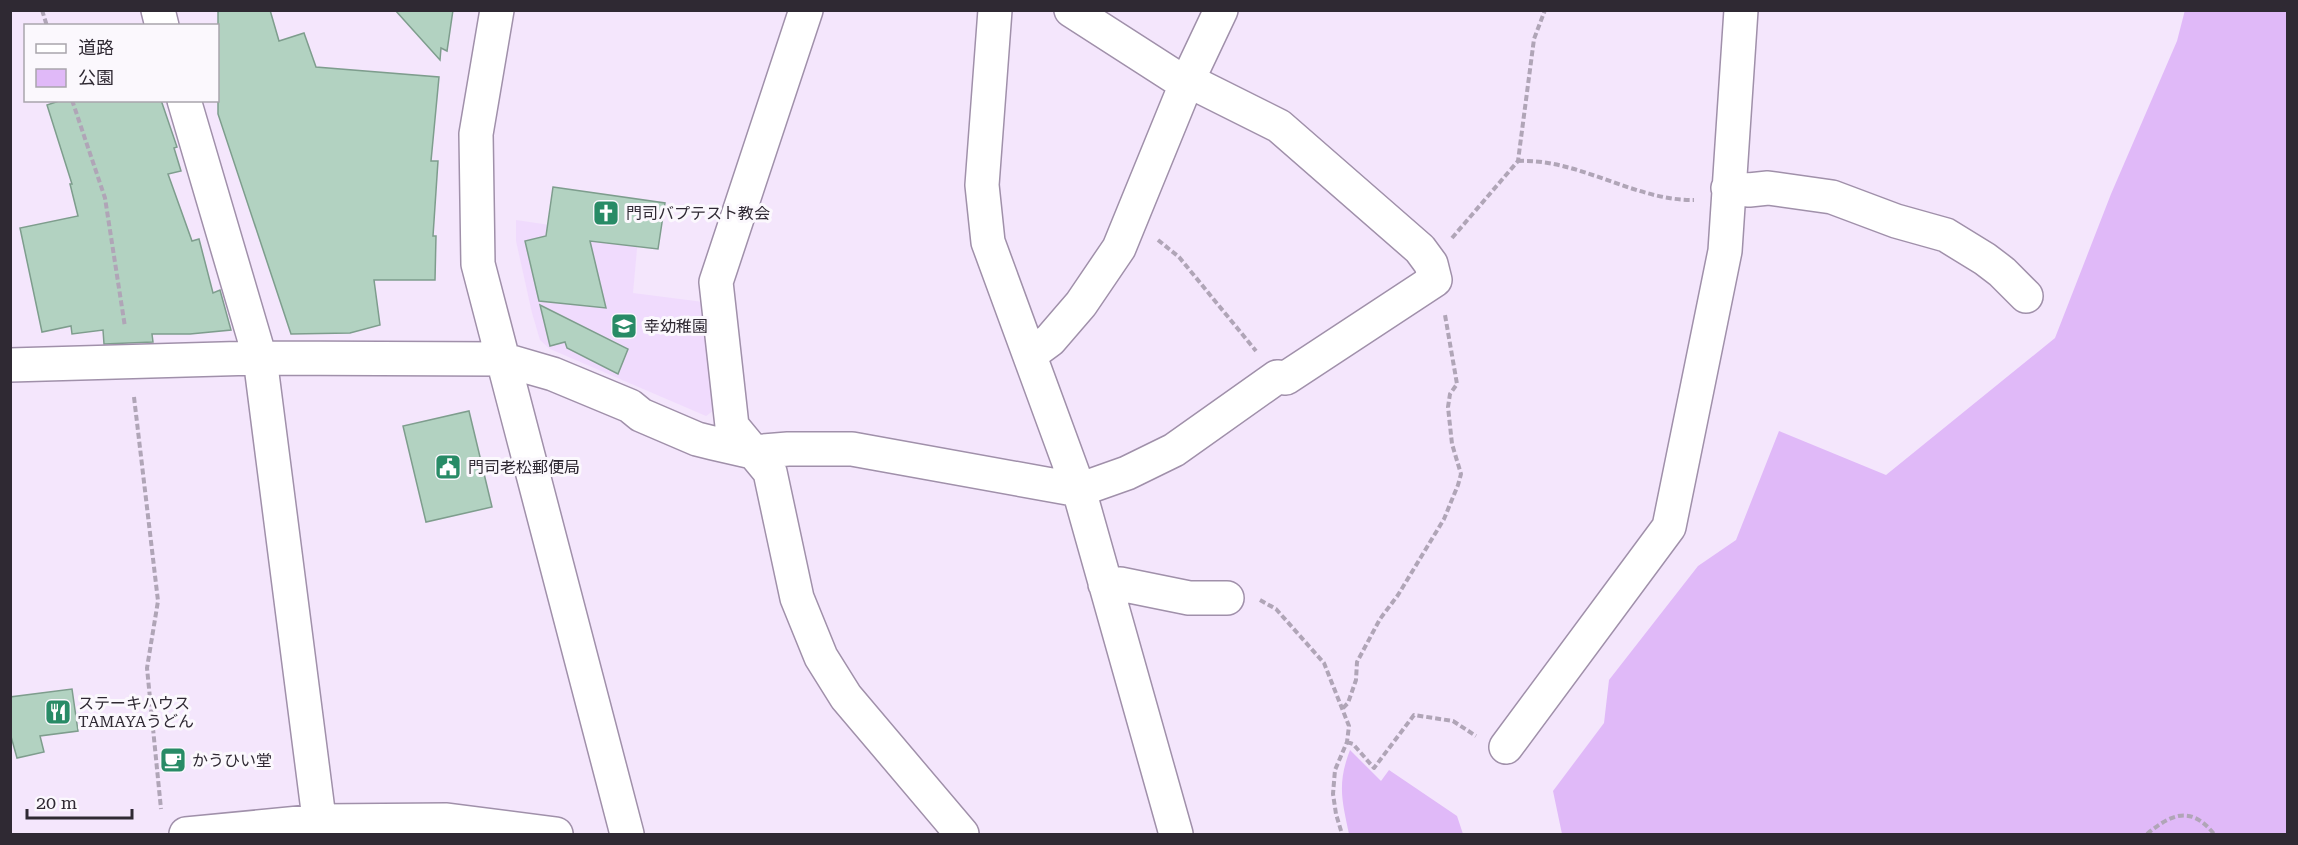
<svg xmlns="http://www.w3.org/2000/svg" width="2298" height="845" viewBox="0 0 2298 845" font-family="'Roboto Serif','Noto Sans JP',serif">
  <rect width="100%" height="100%" fill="#f4e6fc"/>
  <path fill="#f0dbfd" d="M516 220 638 238 633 293 711 303 717 408 706 416 550 349 540 340 532 313 516 241Z"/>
  <path fill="#e0b9f8" d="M2185 10 2287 11V834H1562L1553 791 1604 723 1609 680 1698 566 1736 540 1779 431 1886 475 2055 338 2111 194 2177 41Z
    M1350 750 1381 781 1389 770 1457 816 1463 834H1349C1342 800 1337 784 1350 750Z"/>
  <path fill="#b2d2c1" stroke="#7e9d8d" stroke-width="1.5" d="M218 10H270L279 41 304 33 316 67 439 77 431 161H438L433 236H436L435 280H374L380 325 350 333 291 334 218 114Z
    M395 10H453L447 51 441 48 440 60Z
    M62 100H161L177 147 174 148 181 171 168 174 192 241 199 239 213 293 220 290 231 330 190 334H152L153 342 104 344 103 330 72 334 71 326 42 332 20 228 78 216 70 184H72L47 105Z
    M553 187 665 203 658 249 590 241 606 308 539 301 525 241 546 236Z
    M540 305 628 349 618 374 567 348 565 342 550 346Z
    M469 411 492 507 426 522 403 426Z
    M72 689 78 731 40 736 44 752 17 758 10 733V697Z"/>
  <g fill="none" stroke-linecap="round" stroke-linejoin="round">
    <defs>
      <path id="minor" d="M158 10 162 26
        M497 10 476 134 478 264 627 834
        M806 10 716 282 732 426 770 472 797 598 821 657 846 697 962 834
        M995 10 982 185 988 242 1079 490 1176 834
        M184 100 260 358 321 834
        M1728 188 1749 190 1768 188 1832 197 1896 221 1946 235 1985 259 2002 272 2026 296
        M1031 354 1050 340 1081 304 1119 248 1186 84 1221 10
        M10 365 260 358 501 359 553 374 630 406 641 415 697 439 713 443 752 452 788 449H852L1079 490 1127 473 1174 450 1277 377 1286 378 1435 280 1431 264 1420 249 1279 126 1199 86 1186 84 1071 10
        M1105 584H1120L1189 598H1227
        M1506 747 1669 527 1725 251 1741 10
        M186 834 320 821 447 820 556 834"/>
    </defs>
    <use href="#minor" stroke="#a090aa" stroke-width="36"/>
    <path stroke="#b0a5b7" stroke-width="4" stroke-dasharray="6 3" stroke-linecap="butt" d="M42 10 47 26
      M72 100 105 198 125 327
      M1518 161C1578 158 1635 201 1694 200
      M1452 238 1518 161 1534 39 1545 10
      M1158 240 1179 257 1256 351
      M134 397 158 601 147 668 161 809
      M1260 600 1276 609 1324 663 1349 726 1347 742 1335 770 1333 794 1336 814 1342 834
      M1343 708 1348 703 1356 680 1357 662 1380 619 1398 595 1444 519 1458 485 1461 474 1452 444 1448 407 1450 394 1457 384 1445 315
      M1347 742 1353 744 1374 768 1414 715 1453 721 1476 736
      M2147 834C2171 814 2191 805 2214 834"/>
    <use href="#minor" stroke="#fff" stroke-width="33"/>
  </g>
  <defs>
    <symbol id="church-square" viewBox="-11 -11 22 22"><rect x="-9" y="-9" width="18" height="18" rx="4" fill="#288b66" stroke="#fbf8fd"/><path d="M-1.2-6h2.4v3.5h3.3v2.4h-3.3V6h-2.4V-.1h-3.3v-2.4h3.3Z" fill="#fff"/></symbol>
    <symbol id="school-square" viewBox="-11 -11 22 22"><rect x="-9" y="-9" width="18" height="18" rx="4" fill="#288b66" stroke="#fbf8fd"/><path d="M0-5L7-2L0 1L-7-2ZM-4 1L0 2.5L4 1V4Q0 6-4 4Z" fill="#fff"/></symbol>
    <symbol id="civic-square" viewBox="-11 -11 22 22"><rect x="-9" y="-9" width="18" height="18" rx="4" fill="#288b66" stroke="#fbf8fd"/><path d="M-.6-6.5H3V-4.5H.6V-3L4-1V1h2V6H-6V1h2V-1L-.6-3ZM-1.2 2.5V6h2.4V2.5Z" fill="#fff"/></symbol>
    <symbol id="restaurant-square" viewBox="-11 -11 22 22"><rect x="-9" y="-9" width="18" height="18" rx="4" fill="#288b66" stroke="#fbf8fd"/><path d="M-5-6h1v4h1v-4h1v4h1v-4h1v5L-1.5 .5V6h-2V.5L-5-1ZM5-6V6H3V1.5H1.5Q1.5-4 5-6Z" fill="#fff"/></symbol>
    <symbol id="cafe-square" viewBox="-11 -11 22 22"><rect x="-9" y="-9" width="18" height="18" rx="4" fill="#288b66" stroke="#fbf8fd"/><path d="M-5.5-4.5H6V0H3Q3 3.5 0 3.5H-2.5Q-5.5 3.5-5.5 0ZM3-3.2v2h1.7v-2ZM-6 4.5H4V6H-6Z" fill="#fff"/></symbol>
  </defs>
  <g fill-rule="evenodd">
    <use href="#church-square" x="591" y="198" width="30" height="30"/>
    <use href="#school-square" x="609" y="311" width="30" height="30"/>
    <use href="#civic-square" x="433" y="452" width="30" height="30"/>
    <use href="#restaurant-square" x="43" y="697" width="30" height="30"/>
    <use href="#cafe-square" x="158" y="745" width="30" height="30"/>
  </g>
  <g text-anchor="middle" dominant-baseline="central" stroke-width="6" stroke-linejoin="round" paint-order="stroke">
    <g font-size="16" fill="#2f2933" stroke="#fbf8fd" text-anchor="start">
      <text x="626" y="213">門司バプテスト教会</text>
      <text x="644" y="326">幸幼稚園</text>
      <text x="468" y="467">門司老松郵便局</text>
      <text x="78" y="703">ステーキハウス<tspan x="78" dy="18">TAMAYAうどん</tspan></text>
      <text x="192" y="760">かうひい堂</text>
    </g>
  </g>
  <rect width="2298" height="845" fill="none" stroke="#2f2933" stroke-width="24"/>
  <rect x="24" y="24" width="195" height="78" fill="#fbf8fd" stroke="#a9a5ac" stroke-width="1.5"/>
  <rect x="36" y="44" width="30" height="9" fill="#ffffff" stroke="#a9a5ac" stroke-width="1.5"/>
  <text x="78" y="54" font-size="18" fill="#2f2933">道路</text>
  <rect x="36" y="69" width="30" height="18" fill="#e0b9f8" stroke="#a9a5ac" stroke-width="1.5"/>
  <text x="78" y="84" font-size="18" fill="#2f2933">公園</text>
  <path d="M27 809v9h105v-9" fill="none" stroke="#2f2933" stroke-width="3"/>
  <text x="36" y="809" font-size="18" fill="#2f2933" stroke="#fbf8fd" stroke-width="4.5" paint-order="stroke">20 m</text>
</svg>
